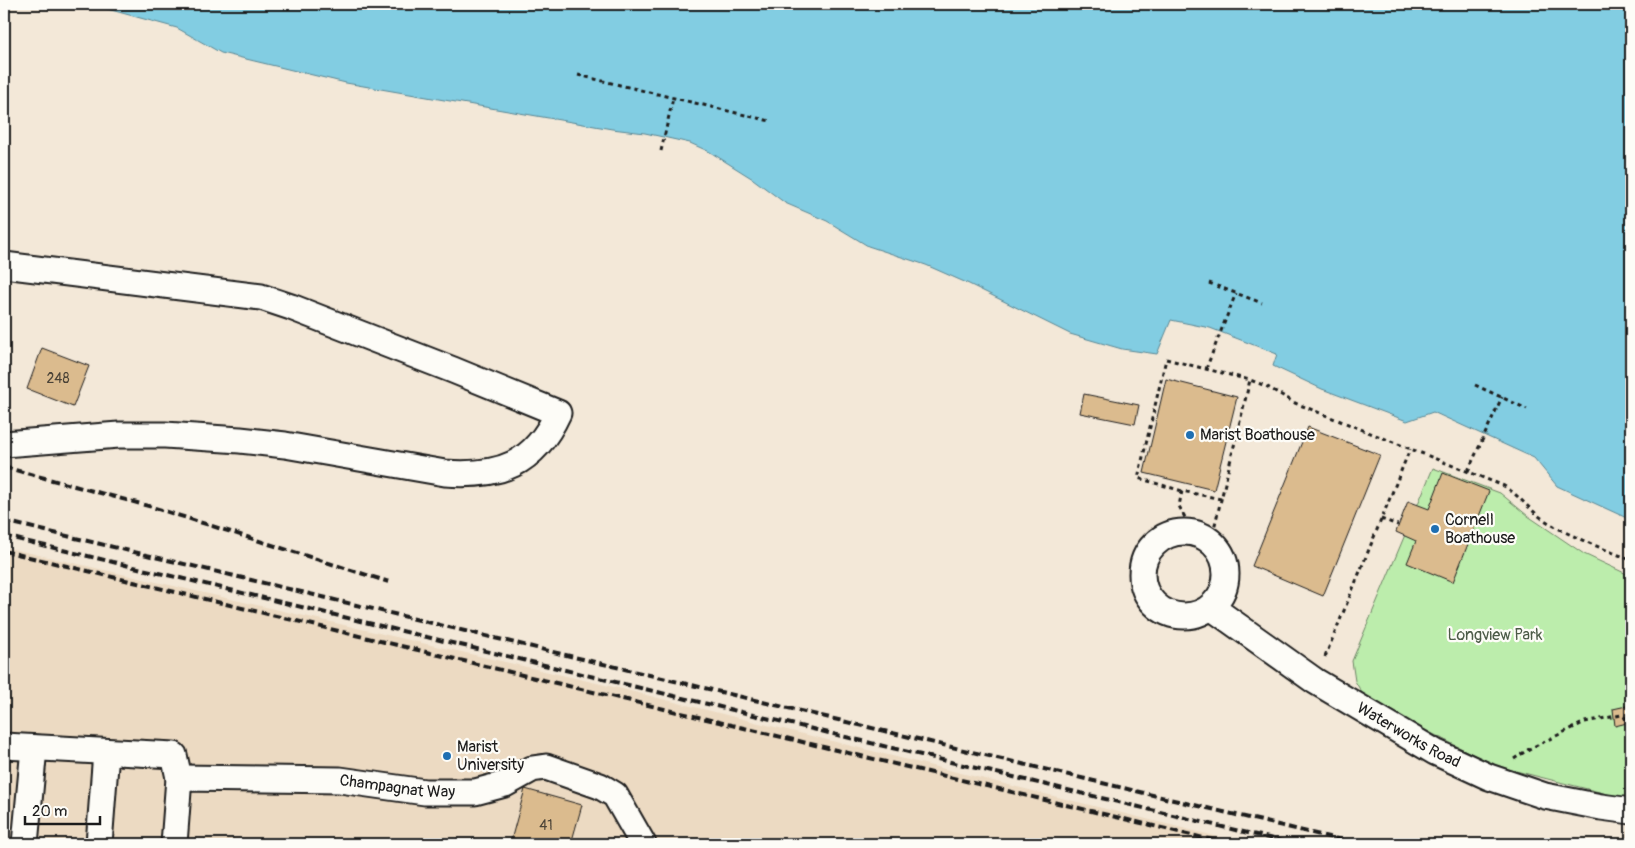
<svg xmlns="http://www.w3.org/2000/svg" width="1635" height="848" viewBox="0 0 1635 848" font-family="Pangolin,sans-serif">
  <rect width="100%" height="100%" fill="#f3e8d8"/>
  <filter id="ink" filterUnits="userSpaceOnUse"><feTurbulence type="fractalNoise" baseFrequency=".02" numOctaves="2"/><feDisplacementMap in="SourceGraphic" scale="10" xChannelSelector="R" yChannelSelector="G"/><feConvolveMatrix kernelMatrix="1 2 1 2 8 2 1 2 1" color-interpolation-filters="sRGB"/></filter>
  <g filter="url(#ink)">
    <path fill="#ecdac2" d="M4 547 618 688 1247 844H4Z"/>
    <path fill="#bcedac" stroke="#6c8464" d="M1433 468 1500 493 1528 516 1584 554 1631 576V800L1496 766 1366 700 1355 681 1352 661Z"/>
    <path fill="#82cde2" stroke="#598693" d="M89 4H1631V520L1557 486 1534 458 1433 412 1407 421 1322 389 1273 366 1277 354 1210 328 1171 320 1157 354 1122 349 1070 334 969 284 926 265 868 246 827 221 785 203 753 179 710 152 690 143 645 133 612 129 346 83 221 53 177 28Z"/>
    <path fill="#dbbb8e" stroke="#1c1c1c" d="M42 348 89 366 73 407 27 389Z
      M1166 379 1237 397 1214 490 1144 473Z
      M1084 394 1139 405 1135 424 1080 413Z
      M1308 427 1380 455 1323 596 1252 566Z
      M1443 473 1489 491 1453 582 1407 563 1416 541 1396 532 1408 501 1429 509Z
      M1631 705V722L1615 726 1613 709Z
      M525 789 582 805 571 844H510Z"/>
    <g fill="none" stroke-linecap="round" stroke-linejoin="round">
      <defs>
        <g id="minor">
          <path d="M4 265 261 297 291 307 453 370 558 413C534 465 500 477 445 473L285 445 240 440 165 435H119L4 444"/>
          <circle cx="1184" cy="574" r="42"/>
          <path id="s1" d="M1211 607 1315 681 1435 752 1489 777 1545 796 1601 807 1631 811"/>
          <path d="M4 746 174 755 179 778"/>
          <path d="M25 844 34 748"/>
          <path d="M99 844 106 752"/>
          <path id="s2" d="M174 844 179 778 340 780 425 792H475L505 784 532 769 546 767 600 786 615 795 643 844"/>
        </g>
      </defs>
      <use href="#minor" stroke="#1c1c1c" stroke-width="29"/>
      <path stroke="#1c1c1c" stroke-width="3" stroke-dasharray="4 4" stroke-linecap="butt" d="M578 75 770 121
        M661 151 673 98
        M1209 283 1262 303
        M1206 369 1236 293
        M1475 385 1527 409
        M1468 471 1502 397
        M1182 491 1179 506 1192 531
        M1221 499 1182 491 1138 478 1166 359 1250 380 1266 386 1295 403 1504 486C1520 496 1530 511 1546 521 1572 538 1603 548 1631 560
        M1381 519 1398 525
        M1211 541 1250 380
        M1325 657 1410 449
        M1514 759 1529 749 1585 722 1621 715 1631 722"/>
      <use href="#minor" stroke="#fdfcf7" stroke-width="25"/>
      <path stroke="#1c1c1c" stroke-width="4" stroke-dasharray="8 4" stroke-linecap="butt" d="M4 467 152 507 389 582
        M4 521 1358 844
        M4 536 1294 844
        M4 551 1229 844"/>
    </g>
  </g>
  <g fill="#1f6fb2" stroke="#fdfcf7" stroke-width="2">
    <circle cx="1190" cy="435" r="5"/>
    <circle cx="1435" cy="529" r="5"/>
    <circle cx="447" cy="756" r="5"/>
  </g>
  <g text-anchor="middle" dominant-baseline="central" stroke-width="4.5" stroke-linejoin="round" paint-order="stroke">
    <g font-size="14" fill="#4c4438">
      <text x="58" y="378">248</text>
      <text x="546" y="825">41</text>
    </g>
    <g font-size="16" fill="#1c1c1c" stroke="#fdfcf7" text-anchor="start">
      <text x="1200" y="435">Marist Boathouse</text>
      <text x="1445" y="520">Cornell<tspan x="1445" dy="18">Boathouse</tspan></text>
      <text x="457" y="747">Marist<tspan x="457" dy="18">University</tspan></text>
    </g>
    <g font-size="16" fill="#4c5b47" stroke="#fdfcf7">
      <text x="1495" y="635">Longview Park</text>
    </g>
    <g font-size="16" fill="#1c1c1c" stroke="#fdfcf7">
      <text stroke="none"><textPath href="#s1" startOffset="236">Waterworks Road</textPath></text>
      <text stroke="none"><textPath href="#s2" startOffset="285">Champagnat Way</textPath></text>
    </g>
  </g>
  <rect width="1635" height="848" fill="none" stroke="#fdfcf7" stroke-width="20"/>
  <rect x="10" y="10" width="1615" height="828" fill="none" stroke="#1c1c1c" stroke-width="2" filter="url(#ink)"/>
  <path d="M25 816v8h75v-8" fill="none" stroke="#1c1c1c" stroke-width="2.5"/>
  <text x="32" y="816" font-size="15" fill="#1c1c1c" stroke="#fdfcf7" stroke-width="4" paint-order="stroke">20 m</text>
</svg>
